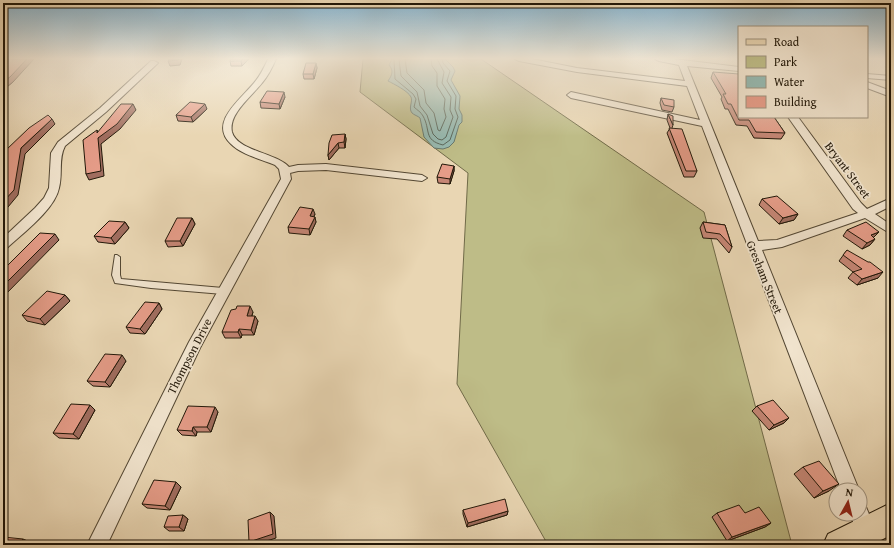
<svg xmlns="http://www.w3.org/2000/svg" width="894" height="548" viewBox="0 0 894 548" font-family="'Gentium Book Plus',serif">
  <rect width="100%" height="100%" fill="#e9d6b3"/>
  <filter id="stains"><feTurbulence type="fractalNoise" baseFrequency=".005" numOctaves="4"/><feColorMatrix values="0 0 0 0 .2 0 0 0 0 .09 0 0 0 0 .02 0 0 0 .5 -.17"/></filter>
  <radialGradient id="worn" r=".72"><stop offset=".6" stop-color="#630" stop-opacity="0"/><stop offset="1" stop-color="#630" stop-opacity=".3"/></radialGradient>
  <path fill="#bebc87" stroke="#706a48" d="M363 59H481L704 212 792 545H548L457 384 468 173 360 92Z"/>
  <path fill="#97b9b0" stroke="#68786d" d="M392 59H445L453 67 455 71 451 80 460 96 459 109 462 115V122L459 125 454 142 449 147 443 149 434 148 424 137 420 118C418 116 414 115 412 113 408 108 413 102 411 97 408 91 394 84 388 81 392 75 394 71 389 65Z"/>
  <g fill="none" stroke-linecap="round" stroke-linejoin="round">
    <path stroke="#5c685c" stroke-width="1" d="M394 59 395 79 413 94 416 99 414 107C417 110 421 112 423 116 431 130 423 140 443 145L450 140 458 117 455 109 456 96 447 81 450 71 443 63 442 59
      M399 59 401 76 417 92 420 106 427 115 433 134 438 139 442 140 446 137 453 117 450 110 451 97 442 83 444 72 437 59
      M405 59 407 73 424 90 426 103 434 113 438 130 440 131 446 117 444 109 445 99 437 86V73L432 66 431 59"/>
    <defs>
      <path id="lane" d="M115 255H117L120 257V275L121 279 223 288 226 289 227 291 226 293 223 294 151 288 115 283 112 275Z"/>
      <path id="street" d="M268 59H276C272 68 268 76 262 83 252 96 228 114 232 132 237 151 277 153 289 167L298 165 326 164 422 175 427 178 422 181 326 170 298 171 290 173 291 179 200 348 107 545H87L189 342 281 179 279 169 275 165C261 159 242 155 231 144 208 123 241 99 254 83 260 76 264 68 268 59Z
        M515 59H532L577 68 685 81 679 65 659 61 655 59H674L739 67V71L687 66 758 241 777 240 858 213 853 209 788 117H798L861 203 867 209 891 198V206L875 214 891 225V234L865 218 782 247 762 250 859 490H841L702 126 571 98 567 95 571 92 700 120 687 86 577 72 519 61Z
        M151 61H154L158 63 106 112 65 146C58 159 63 173 59 188 55 209 23 233 7 248L3 249V238L35 208 44 198 49 188 51 153 58 142 100 108Z
        M867 74 891 76V80L867 78Z
        M867 82 891 91V97L867 88Z
        M860 505 866 507 882 545H862L850 514H860Z"/>
      <path id="primary" d="M891 503V535L871 545H823L828 534Z"/>
    </defs>
    <use href="#lane" stroke="#534733" stroke-width="2"/>
    <use href="#street" stroke="#534733" stroke-width="2"/>
    <use href="#primary" stroke="#211708" stroke-width="2"/>
    <use href="#lane" fill="#f1e4ce" fill-rule="evenodd"/>
    <use href="#street" fill="#f1e4ce" fill-rule="evenodd"/>
    <use href="#primary" fill="#e9d6b3" fill-rule="evenodd"/>
  </g>
  <path fill="#c58675" stroke="#211708" d="M3 59 13 82 8 86H4L3 87Z
    M249 59 242 66H231L230 61Z
    M316 63 317 68 314 79H304L303 74Z
    M713 72 774 117 785 133 781 139 754 138 747 126 736 125 728 109H725L721 99 722 97 711 78Z
    M285 97 280 109 261 108 260 102Z
    M661 98 674 107 672 112 662 110 660 103Z
    M207 109 193 122 178 121 176 115Z
    M668 114 673 125 672 128 697 171 694 177H684L667 133 670 128 667 120Z
    M345 134 346 139 345 148H339L329 160 328 155Z
    M454 166V171L450 184 438 183 437 177Z
    M762 199 798 214 794 220 779 224 759 205Z
    M315 214 314 217 316 222 310 235 289 233 288 227Z
    M192 218 195 224 183 246 168 247 165 241Z
    M125 222 129 228 115 244 98 242 94 236Z
    M703 222 725 225 732 247 729 253 717 239 703 238 700 228Z
    M847 230 873 238 875 239 870 245 862 249 843 236Z
    M847 250 878 278 857 285 848 278 853 272 839 261Z
    M65 295 70 301 45 325 27 321 22 315Z
    M159 303 162 309 145 334 130 333 126 327Z
    M253 312 252 316 258 321 254 335H242L241 338H225L222 332Z
    M126 361 110 387 93 386 87 381Z
    M757 406 789 418 784 423 769 430 752 411Z
    M95 410 79 439 59 438 53 433Z
    M218 412 211 432H197L196 436 182 435 177 430Z
    M803 467 829 491 814 498 794 474Z
    M176 482 181 487 170 510 147 508 142 504Z
    M463 510 508 511 507 515 467 527 463 514Z
    M717 513H745L771 523 765 527 727 541 712 517Z
    M183 515 188 519 184 531H169L164 527Z"/>
  <path fill="#a06d5f" stroke="#211708" d="M27 59H34L13 82 8 86 4 81Z
    M179 59H182L180 65 170 66 168 61Z
    M243 59H249L242 66 241 61Z
    M316 63 317 68 314 79 313 74Z
    M284 92 285 97 280 109 279 104Z
    M133 104 136 110 120 129 101 144 104 176 89 180 86 174 97 133V130L100 136Z
    M205 104 207 109 193 122 191 117Z
    M52 119 55 124 25 154 18 195 3 213V202L21 148Z
    M345 134 346 139 345 148 344 142Z
    M338 143 339 148 329 160 328 155Z
    M454 166V171L450 184V179Z
    M313 209 315 214 311 222 310 216Z
    M798 214 794 220 779 224 783 218Z
    M315 217 316 222 310 235 309 229Z
    M192 218 195 224 183 246 180 241Z
    M125 222 129 228 115 244 111 238Z
    M879 232 874 237 866 241 871 235Z
    M55 234 59 240 3 297V286Z
    M875 239 870 245 862 249 867 243Z
    M883 272 878 278 857 285 862 279Z
    M65 295 70 301 45 325 40 319Z
    M159 303 162 309 145 334 140 329Z
    M250 306 253 312 250 321 247 316Z
    M255 316 258 321 254 335 251 330Z
    M239 329 242 335 241 338 238 332Z
    M122 355 126 361 110 387 105 382Z
    M90 405 95 410 79 439 73 434Z
    M215 407 218 412 211 432 207 427Z
    M789 418 784 423 769 430 774 425Z
    M193 427 197 432 196 436 192 431Z
    M176 482 181 487 170 510 165 506Z
    M839 484 829 491 814 498 823 491Z
    M508 511 507 515 467 527 468 523Z
    M270 512 274 516 276 538 254 545H252L249 542Z
    M183 515 188 519 184 531 179 527Z
    M771 523 765 527 727 541 732 537Z
    M23 539 30 542 29 545H19Z"/>
  <path fill="#e59c88" stroke="#211708" d="M3 59H27L10 77 4 81H3Z
    M169 59H179L178 60 168 61Z
    M231 59H243L241 61H230Z
    M306 63H316L313 74H303Z
    M713 72 739 74V117H774L785 133 756 132 749 120H739L731 104H728L723 94H726Z
    M267 91 284 92 279 104 260 102Z
    M661 98 674 100V107L664 105Z
    M190 102 205 104 191 117 176 115Z
    M121 104H133L117 124 98 138 101 171 86 174 83 140 97 130V133Z
    M668 114 673 116V125Z
    M48 115 52 119 21 148 14 190 3 202V159L6 150 29 128Z
    M669 128 682 129 697 171H686Z
    M345 134 344 142 338 143 328 155 329 143 332 135Z
    M442 164 454 166 450 179 437 177Z
    M777 196 798 214 783 218 762 199Z
    M300 207 313 209 310 216 315 217 309 229 288 227Z
    M177 218H192L180 241H165Z
    M109 221 125 222 111 238 94 236Z
    M703 222 725 225 732 247 720 234 706 232Z
    M866 222 879 232 871 235 875 239 867 243 847 230Z
    M40 233 55 234 3 286V270Z
    M847 250 868 262H870L883 272 862 279 853 272 862 269 843 255Z
    M47 291 65 295 40 319 22 315Z
    M145 302 159 303 140 329 126 327Z
    M237 306H250L247 316H255L251 330 239 329 238 332H222L231 310 236 309Z
    M105 354 122 355 105 382 87 381Z
    M773 400 789 418 774 425 757 406Z
    M71 404 90 405 73 434 53 433Z
    M188 406 215 407 207 427H193L192 431 177 430Z
    M819 461 839 484 823 491 803 467Z
    M154 480 176 482 165 506 142 504Z
    M505 499 508 511 468 523 463 510Z
    M739 505 745 513 759 507 771 523 732 537 717 513Z
    M270 512 273 534 249 542 248 520Z
    M183 515 179 527H164L168 516Z
    M3 537 23 539 19 545H3Z
    M455 543 456 545H449Z"/>
  <linearGradient id="sky" x2="0" y2="1"><stop stop-color="#87b6d2"/><stop offset="0.43" stop-color="#f5eddd"/><stop offset="1" stop-color="#f5eddd" stop-opacity="0"/></linearGradient>
  <rect width="894" height="136" fill="url(#sky)"/>
  <g text-anchor="middle" dominant-baseline="central" stroke-width="3.5" stroke-linejoin="round" paint-order="stroke">
    <g font-size="12" fill="#211708" stroke="#f1e4ce">
      <text transform="translate(848 170) rotate(53)">Bryant Street</text>
      <text transform="translate(765 277) rotate(68)">Gresham Street</text>
      <text transform="translate(189 356) rotate(-63)">Thompson Drive</text>
    </g>
  </g>
  <rect width="894" height="548" fill="none" stroke="#e9d6b3" stroke-width="16"/>
  <rect x="4" y="4" width="886" height="540" fill="none" stroke="#211708" stroke-width="2"/>
  <rect x="8" y="8" width="878" height="532" fill="none" stroke="#211708"/>
  <rect x="738" y="26" width="130" height="92" fill="#f1e4ce" stroke="#9e927f"/>
  <rect x="746" y="39" width="20" height="6" fill="#e9d6b3" stroke="#9e927f"/>
  <text x="774" y="46" font-size="12" fill="#211708">Road</text>
  <rect x="746" y="56" width="20" height="12" fill="#bebc87" stroke="#9e927f"/>
  <text x="774" y="66" font-size="12" fill="#211708">Park</text>
  <rect x="746" y="76" width="20" height="12" fill="#97b9b0" stroke="#9e927f"/>
  <text x="774" y="86" font-size="12" fill="#211708">Water</text>
  <rect x="746" y="96" width="20" height="12" fill="#e59c88" stroke="#9e927f"/>
  <text x="774" y="106" font-size="12" fill="#211708">Building</text>
  <g transform="translate(848 502) rotate(8)"><circle r="19" fill="#f1e4ce" stroke="#9e927f"/>
  <path d="M0-3L7 15L0 10L-7 15Z" fill="#8f2418"/>
  <text y="-6" font-size="11" font-weight="bold" text-anchor="middle" fill="#211708">N</text>
  </g>
  <rect width="100%" height="100%" filter="url(#stains)"/>
  <rect width="100%" height="100%" fill="url(#worn)"/>
</svg>
